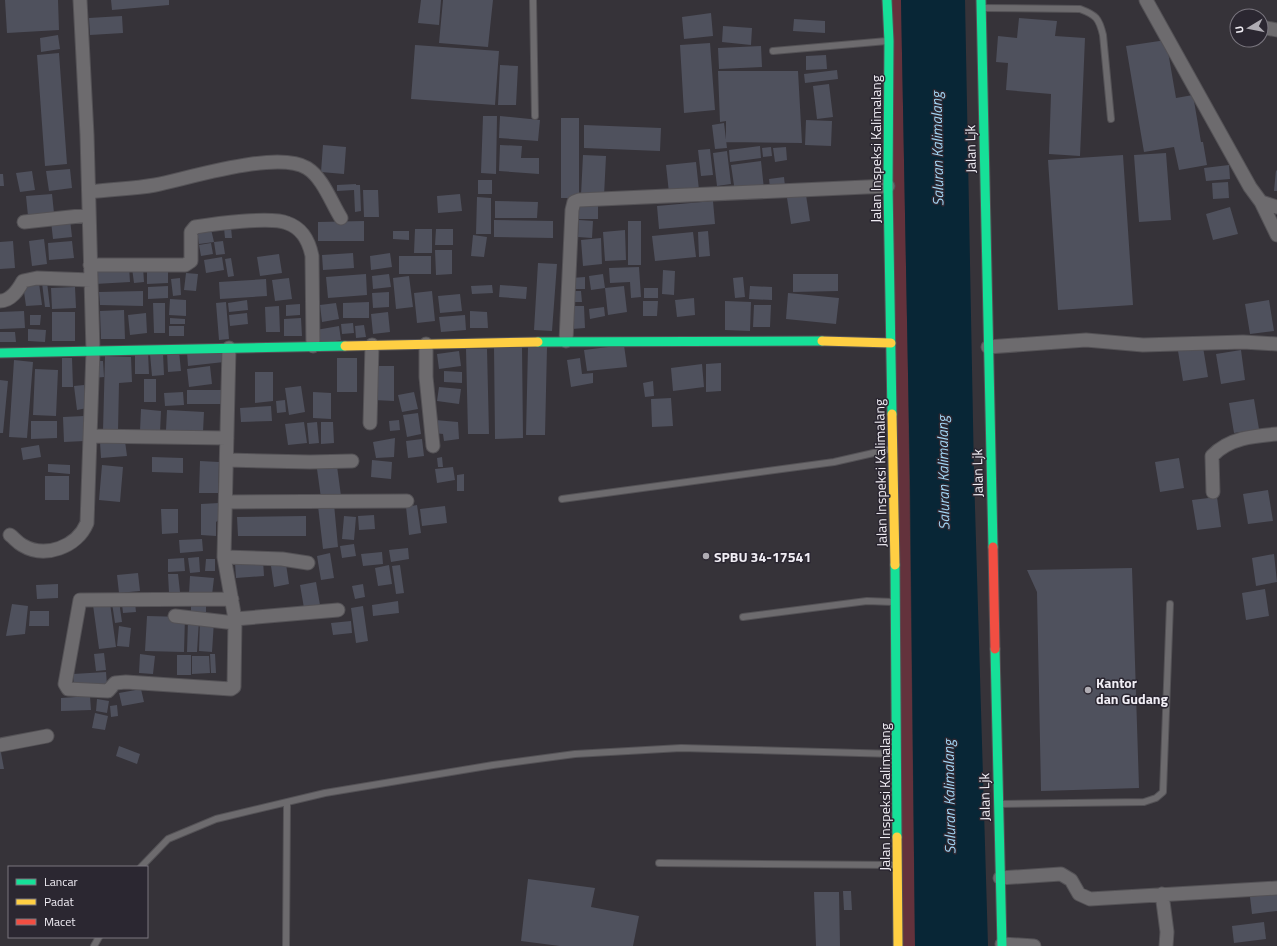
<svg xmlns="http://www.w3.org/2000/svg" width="1277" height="946" viewBox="0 0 1277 946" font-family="'Titillium Web',sans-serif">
  <rect width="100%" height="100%" fill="#363339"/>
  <path fill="#63323c" d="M887 0H901L908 374 915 946H897Z"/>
  <path fill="#082636" d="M901 0H965L974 474 988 946H915L910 479Z"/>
  <path fill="#4f515d" d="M5 0H58L59 30 7 33Z
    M111 0H169V5L112 10Z
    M421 0H441L439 25 418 23Z
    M443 0H493L488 47 439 43Z
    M711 13 713 36 684 39 682 17Z
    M122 16 123 33 90 35 89 18Z
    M1019 18 1057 21 1055 36 1085 38 1080 156 1049 154 1051 94 1006 90 1008 63 996 62 998 36 1017 38Z
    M794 19 825 21V33L793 31Z
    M723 26 752 28 751 45 722 42Z
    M58 35 60 49 41 52 40 38Z
    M1166 40 1176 98 1193 95 1201 142H1203L1207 165 1179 170 1174 147 1144 152 1126 46Z
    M710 43 715 110 684 113 680 45Z
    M415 45 499 51 495 105 411 99Z
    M761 46 762 67 719 69 718 48Z
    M59 53 67 164 45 166 37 55Z
    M826 55 827 69 806 70V56Z
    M500 65 518 66 516 105H498Z
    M837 70 838 79 805 83 804 74Z
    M718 71H798L802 143 726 142V121L720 122Z
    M829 84 833 117 817 119 813 86Z
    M483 116H497L496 174 481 173Z
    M500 116 540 120 538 141 499 138Z
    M561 118H579V198H561Z
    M806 120 832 121 831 146 805 145Z
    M724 123 727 148 715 149 712 125Z
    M584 125 661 128 660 151 584 148Z
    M323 145 346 147 344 174 321 172Z
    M500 145 522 146 521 158H539V174L499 171Z
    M760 146 761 158 730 162 729 150Z
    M771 147 772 156 763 157 762 148Z
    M786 147 787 160 775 162 773 148Z
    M710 149 713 175 701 176 698 150Z
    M727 151 731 184 717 186 713 153Z
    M1166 153 1171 220 1139 222 1134 155Z
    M583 155 606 156 604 196 581 195Z
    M1123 155 1133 305 1058 310 1048 160Z
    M761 161 764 189 735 192 731 165Z
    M696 162 699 190 669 193 666 165Z
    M1229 165 1230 179 1206 181 1204 168Z
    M70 169 72 188 49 191 46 171Z
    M1276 170 1277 171V191H1274Z
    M32 171 35 190 20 192 16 173Z
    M0 174H3L4 186H0Z
    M784 177 785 186 770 188 769 179Z
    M478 180H492V194H478Z
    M1228 182 1229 198 1213 199 1212 183Z
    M356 184V185H360L361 211 355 212 354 190 337 191V185Z
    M363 190H378L379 217H364Z
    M52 194 54 213 28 216 26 196Z
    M460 194 462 211 438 213 437 196Z
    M806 195 810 221 791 224 787 198Z
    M477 197 491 198V234H476Z
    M495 201 538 202 537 218H495Z
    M713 201 715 224 659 229 657 206Z
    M576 203 598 204V219H576Z
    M1230 207 1238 234 1213 240 1206 214Z
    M70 219 72 237 53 239 51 221Z
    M494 220 553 221V238L494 237Z
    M579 220 593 221 592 238 578 237Z
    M364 221V241H318V222Z
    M628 221H641V265H628Z
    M231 227 232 238H225L224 228Z
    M211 229 214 242 199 244 197 231Z
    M415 229H432V253H414Z
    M436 229H453V245H435Z
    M625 230 626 260 605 261 603 232Z
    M393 231H409V240L393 239Z
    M708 231 710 256 699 257 698 232Z
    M693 232 696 257 655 261 652 236Z
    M473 235 487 237 484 257 471 256Z
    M601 238 602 264 583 266 581 240Z
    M44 239 47 264 32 266 29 241Z
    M13 241 15 268 0 269V242Z
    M72 241 74 258 49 260 48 243Z
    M223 241 225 254 216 255 214 242Z
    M211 243 213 254 201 256 199 245Z
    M435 250H452V274L436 275Z
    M353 253 354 268 323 270 322 255Z
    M390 253 392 267 371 270 370 256Z
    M279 254 282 273 260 276 257 257Z
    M399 256H431V274H399Z
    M222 257 224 270 206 273 204 260Z
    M231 258 234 276 228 277 225 259Z
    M538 263 557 264 552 331 534 330Z
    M129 267 130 282 95 284V270Z
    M143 267 144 282 134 283 132 268Z
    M639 267 641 297 631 298 630 282 610 283 609 268Z
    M168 269V283L147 284V270Z
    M663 270 675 271 674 295 662 294Z
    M186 273 198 274 196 291 184 290Z
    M366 274 367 295 328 298 326 277Z
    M389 274 391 287 373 289 372 276Z
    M603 274 605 288 591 290 589 276Z
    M793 274H838V291L793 292Z
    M409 276 413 307 396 309 393 278Z
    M585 277V289H571V278Z
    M743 277 745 297 735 298 733 278Z
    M180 278 181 295 173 296 171 279Z
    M289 278 292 299 275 301 272 280Z
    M266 279 267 296 220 299 219 282Z
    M47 282 50 307H45L42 283Z
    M39 283 42 305 26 306 23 285Z
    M492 285 493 293 472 294 471 286Z
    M500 285 527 287 526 299 499 297Z
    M168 286V298L148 299V287Z
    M624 286 627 312 608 315 605 288Z
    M750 286 772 287V300L749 299Z
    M75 287 76 308 52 309 51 288Z
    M644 288H658V298H644Z
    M143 291V306L100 305 99 292Z
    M432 291 435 321 417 323 414 293Z
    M570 291H581L582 302H570Z
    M389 292V307L373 308 372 293Z
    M788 293 839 298 836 324 786 319Z
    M460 294 462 311 440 313 438 296Z
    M694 298 695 315 677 317 675 300Z
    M170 299 186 300V316L169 315Z
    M247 300 248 310 229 312 228 303Z
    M1269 300 1274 331 1250 334 1245 304Z
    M643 301H658L657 316H643Z
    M725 301 751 302 750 331 725 330Z
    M226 302 229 339 219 340 216 303Z
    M369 302V318H343V303Z
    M153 303H165V333H154Z
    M336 303 339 319 322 322 320 305Z
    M300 304V315L286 316V305Z
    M754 305H771L770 327H753Z
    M279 306 280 332H266L265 307Z
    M571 306H584L585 328 572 329Z
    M604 307 605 316 590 319 589 309Z
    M124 310 125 339H101L100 311Z
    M24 311 25 328 0 329V312Z
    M470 311 487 312 488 328H470Z
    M52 312H75V341H52Z
    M388 312 390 332 373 334 371 314Z
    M146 313 147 333 130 335 128 315Z
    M247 313 248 324 230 326 229 315Z
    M30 315H41L40 325H30Z
    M465 315 466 330 441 332 439 317Z
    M170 318 185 319V324H170Z
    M301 318 302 336H284V319Z
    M353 323 354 333 342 334 341 324Z
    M364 325 366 337 356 338 355 326Z
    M169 326H184V336H169Z
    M339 326 341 340 319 344 316 330Z
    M28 329 46 330 45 342 28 341Z
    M0 332H15L16 342H0Z
    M624 345 627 367 587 371 584 350Z
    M522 346 523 438 495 439 494 347Z
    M528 347H547L545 435H526Z
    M1203 347 1208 377 1183 381 1178 351Z
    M222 349 224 362 188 366 187 352Z
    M466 349H487L489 434H468Z
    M1241 350 1245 380 1221 384 1216 354Z
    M179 351 181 371 168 372 167 352Z
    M459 351 461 366 439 369 437 354Z
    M135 352H148L149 374H135Z
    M163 353 164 375 152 376 150 354Z
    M105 356 131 357 132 382 119 383 118 431H103Z
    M62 358H72L73 387H62Z
    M337 358H357V392H337Z
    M580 358 582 374 593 373V383L571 387 567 360Z
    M14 360 33 362 27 438 9 437Z
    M93 361H103L104 377 93 378Z
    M721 363V391L706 392V364Z
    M702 364 704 387 673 391 671 368Z
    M210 366 212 384 189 387 187 369Z
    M375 366H394V401L374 400Z
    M35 369 58 370 56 416 33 415Z
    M444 371 462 372V383L444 382Z
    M255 372H273V401L255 403Z
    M144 379H156V402H144Z
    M0 380 8 381 3 433H0Z
    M653 381 654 396 645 397 643 383Z
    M84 385 87 408 77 410 74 386Z
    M301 386 305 412 289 415 285 388Z
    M439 387 461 389 459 404 437 401Z
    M187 390H223V404H187Z
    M183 392 184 405 165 406 164 393Z
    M313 392 331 393V419L313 418Z
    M414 392 418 409 402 412 398 395Z
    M671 398 673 426 652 427 651 399Z
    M1254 399 1259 429 1234 433 1229 403Z
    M285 400 286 412 277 413 276 401Z
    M271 406 272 421 241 422 240 408Z
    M141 409 161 411 160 433 140 431Z
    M167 410 204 412 203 432 166 430Z
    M418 413 421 434 407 437 403 415Z
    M84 416 85 441 64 442 63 417Z
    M399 420 400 430 390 431 389 421Z
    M435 420 458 422 459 439 444 441 443 434 434 433Z
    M31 421H57V438L31 439Z
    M304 422 307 443 288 445 285 424Z
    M317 422 319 443 309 444 307 423Z
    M321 422H333L334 443 321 444Z
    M395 438 394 457 376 458 373 442Z
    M422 439 424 456 408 458 406 441Z
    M125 441 127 456 101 458 100 442Z
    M39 445 41 457 23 460 21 448Z
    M152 457 183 458V473L152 472Z
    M442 457 443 467H438L437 458Z
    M1179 458 1184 488 1160 492 1155 462Z
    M372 460 392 462 391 479 371 477Z
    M200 461 219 462 218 493H199Z
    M48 464 70 465V474L48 472Z
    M102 465 123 467 120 502 99 500Z
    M337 466 341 496 321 498 317 469Z
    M453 467 455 480 437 483 435 469Z
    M464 474V491H457V475Z
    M45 476H69V500H45Z
    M1268 490 1273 521 1248 524 1243 494Z
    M1217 497 1221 527 1197 530 1192 500Z
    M219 503 221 518 216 522V536L201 535V504Z
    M334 504 338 547 323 549 318 506Z
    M417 505 421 533 409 535 406 507Z
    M445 506 447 523 422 526 420 509Z
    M161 509H178V533L162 534Z
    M374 515 375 529 359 530 358 516Z
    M306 516V536H238L237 517Z
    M344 516 356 517 354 540 342 539Z
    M202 539 203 551 180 553 179 540Z
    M354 544 356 556 342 558 340 546Z
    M408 548 409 559 391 562 389 550Z
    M382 552 383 564 363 566 361 554Z
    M330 553 334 578 321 580 317 556Z
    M1274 554 1277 582 1256 586 1252 558Z
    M199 557 200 572 190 573 188 558Z
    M184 558 185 571 168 572V559Z
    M206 559H215V571H205Z
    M263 560 264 576 236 578 235 563Z
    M286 564 289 584 274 587 271 566Z
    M389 565 392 584 378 586 375 568Z
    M400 565 404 593 396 594 392 566Z
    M1132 568 1139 788 1041 791 1037 592 1027 570Z
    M138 573 140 591 119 593 117 575Z
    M168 574H178L180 592 169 593Z
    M190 576 214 578 212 595 189 594Z
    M316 582 320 605 304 608 300 585Z
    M58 584V598L37 599 36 585Z
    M363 584 365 597 355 599 352 586Z
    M1265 589 1269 616 1246 620 1242 593Z
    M119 601 122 622 115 623 112 603Z
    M191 601H206V615L191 614Z
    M398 601 399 613 373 616 372 605Z
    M135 602 136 612 123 613 122 604Z
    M110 603 116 647 99 649 93 605Z
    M12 604 28 606 25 634 6 636Z
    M363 606 368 641 356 643 351 608Z
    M30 611H49V626H29Z
    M147 616 185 617 184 652 145 651Z
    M188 620H199L197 652H187Z
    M200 620 214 621 212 652 199 651Z
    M351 621 352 633 333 635 331 623Z
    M119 626 131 628 129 647 117 646Z
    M104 653 106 670 96 671 94 654Z
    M140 654 155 656 153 674 139 673Z
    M210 654H215L216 673H211Z
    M177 655H191V675H177Z
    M192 656H209L210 673 192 674Z
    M106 672 107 685 74 688 73 674Z
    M141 689 144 702 122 706 119 693Z
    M90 696 91 710 61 711V698Z
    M97 699 109 701 107 713 96 711Z
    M117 705 118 716 111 717 110 706Z
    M95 713 108 716 105 730 92 728Z
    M119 746 140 754 137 764 116 756Z
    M0 747 4 769H0Z
    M528 879 595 888 591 907 639 916 633 946H560L521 941Z
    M843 891H851L852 910H844Z
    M814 892H839L840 946H816Z
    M1277 893V911L1252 914 1250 897Z
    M1264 922 1266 939 1234 943 1232 926Z"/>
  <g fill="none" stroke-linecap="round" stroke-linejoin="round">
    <defs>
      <path id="lane" d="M533 0 535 116
        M982 8 1080 9C1096 15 1099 18 1103 35L1111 119
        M773 51 887 41
        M562 499 834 462 891 449
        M743 617 867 601 893 602
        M1000 804 1144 802 1156 798 1163 792 1170 604
        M659 863 894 865
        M141 867 168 839 216 819 325 793 493 765 575 754 681 748 895 754
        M94 946 99 937
        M286 946 287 804"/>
      <path id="street" d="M1146 0 1250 187 1261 202 1277 207
        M1261 27 1277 30
        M89 192C111 189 133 189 155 185 190 178 277 150 307 168 323 178 331 202 341 218
        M1261 202 1277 235
        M24 222 89 215
        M90 265H185L191 261V232L195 227C214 224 271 216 287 223 302 228 309 241 312 256L313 346
        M0 301C11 301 18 290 23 281L37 278 91 280
        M566 341 572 210 574 202 579 200 888 186
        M426 344V377L433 446
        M988 347 1086 340 1143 345 1243 342 1277 344
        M229 348 224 557 235 619 234 687 231 689 126 682 115 683 108 691 68 689 65 684 80 600 232 599
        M370 423 372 345
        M90 436 227 438
        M227 460 310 462 352 461
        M1213 492 1212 456C1229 438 1253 436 1277 434
        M226 502 407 501
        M10 535C14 538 17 542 22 545 45 559 77 547 87 523L93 351 87 135 80 0
        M224 557 282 559 308 563
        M175 616 235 623
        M235 619 338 610
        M0 745 47 736
        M1000 878 1061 874 1071 880 1079 894 1090 899 1277 888
        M1162 894 1167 932 1166 946
        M1002 944 1034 946"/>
      <path id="fast" d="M887 0 889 41 888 186 892 414
        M981 0 993 547
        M538 342 822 341
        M0 353 345 346
        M895 565 897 837
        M995 649 1002 946"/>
      <path id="slow" d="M822 341 891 343
        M345 346 538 342
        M892 414 895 565
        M897 837 898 946"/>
      <path id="jam" d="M993 547 995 649"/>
    </defs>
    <use href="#lane" stroke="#545256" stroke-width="8"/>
    <use href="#street" stroke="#545256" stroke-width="15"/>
    <use href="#fast" stroke="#545256" stroke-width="11"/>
    <use href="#slow" stroke="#545256" stroke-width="11"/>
    <use href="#jam" stroke="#545256" stroke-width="11"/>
    <use href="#lane" stroke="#6d6b6e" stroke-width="6"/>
    <use href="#street" stroke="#6d6b6e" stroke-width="13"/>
    <use href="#fast" stroke="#16e098" stroke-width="9"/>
    <use href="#slow" stroke="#ffcf43" stroke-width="9"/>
    <use href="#jam" stroke="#f24e42" stroke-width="9"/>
  </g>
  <g fill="#afacb3" stroke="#2b2731" stroke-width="1.5">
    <circle cx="706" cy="556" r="4"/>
    <circle cx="1088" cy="690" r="4"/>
  </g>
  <g text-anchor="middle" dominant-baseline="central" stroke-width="3" stroke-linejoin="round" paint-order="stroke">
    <g font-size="14" fill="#f0edf4" stroke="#2b2731">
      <text transform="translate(875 149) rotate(-90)">Jalan Inspeksi Kalimalang</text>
      <text transform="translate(970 149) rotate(-91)">Jalan Ljk</text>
      <text transform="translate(880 473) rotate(-91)">Jalan Inspeksi Kalimalang</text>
      <text transform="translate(977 473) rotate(-91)">Jalan Ljk</text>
      <text transform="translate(884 797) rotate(-90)">Jalan Inspeksi Kalimalang</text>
      <text transform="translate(984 797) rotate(-91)">Jalan Ljk</text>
    </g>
    <g font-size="14" font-weight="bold" fill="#f0edf4" stroke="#2b2731" text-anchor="start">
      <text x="714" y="556">SPBU 34-17541</text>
      <text x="1096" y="682">Kantor<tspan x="1096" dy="16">dan Gudang</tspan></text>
    </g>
    <g font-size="15" font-style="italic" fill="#a2d5f4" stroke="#2b2731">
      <text transform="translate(937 149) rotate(-91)">Saluran Kalimalang</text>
      <text transform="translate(943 473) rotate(-91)">Saluran Kalimalang</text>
      <text transform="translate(949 797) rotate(-91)">Saluran Kalimalang</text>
    </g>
  </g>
  <rect x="8" y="866" width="140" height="72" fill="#2b2731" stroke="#7a767f"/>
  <rect x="16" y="879" width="20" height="6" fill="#16e098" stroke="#7a767f"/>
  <text x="44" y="886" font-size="12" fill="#f0edf4">Lancar</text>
  <rect x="16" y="899" width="20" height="6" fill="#ffcf43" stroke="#7a767f"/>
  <text x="44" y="906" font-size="12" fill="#f0edf4">Padat</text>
  <rect x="16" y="919" width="20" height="6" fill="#f24e42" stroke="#7a767f"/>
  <text x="44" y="926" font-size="12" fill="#f0edf4">Macet</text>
  <g transform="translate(1249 28) rotate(260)"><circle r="19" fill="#2b2731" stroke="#7a767f"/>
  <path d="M0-3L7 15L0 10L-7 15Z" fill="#afacb3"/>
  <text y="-6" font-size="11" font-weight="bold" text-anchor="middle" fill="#f0edf4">U</text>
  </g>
</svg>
